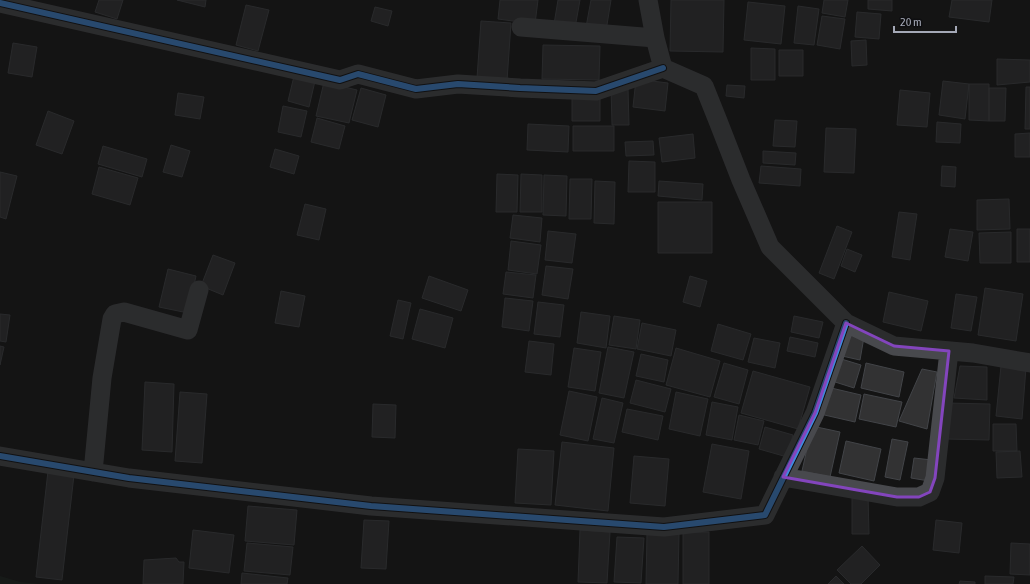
<svg xmlns="http://www.w3.org/2000/svg" width="1030" height="584" viewBox="0 0 1030 584" font-family="'Asap Condensed',sans-serif">
  <rect width="100%" height="100%" fill="#141414"/>
  <path fill="#1c231e" d="M0 576 20 582 40 584H0Z"/>
  <path fill="#323233" stroke="#424448" d="M99 0H123L117 19 95 12Z
    M177 0H206L205 7Z
    M500 0H538L535 24 498 19Z
    M558 0H580L575 28 554 24Z
    M591 0H611L606 31 586 27Z
    M671 0H724L723 52 670 51Z
    M824 0H848L845 17 822 13Z
    M868 0H892V11L868 9Z
    M952 0H992L989 22 949 17Z
    M748 2 785 6 781 44 744 40Z
    M246 5 269 10 258 51 236 45Z
    M798 6 819 9 814 45 794 43Z
    M375 7 392 11 388 26 371 21Z
    M857 12 881 14 879 39 855 37Z
    M822 16 845 19 840 49 817 45Z
    M481 21 511 23 507 81 477 78Z
    M866 40 867 65 852 66 851 41Z
    M13 43 37 47 32 77 8 73Z
    M543 45 600 46 599 80 542 79Z
    M751 48 775 49V80H751Z
    M779 50H803V76H779Z
    M997 59 1030 60V82L997 85Z
    M294 76 315 81 309 107 288 101Z
    M636 79 668 83 665 111 633 107Z
    M943 81 969 84 965 119 939 115Z
    M324 82 357 90 349 123 316 116Z
    M969 84H989V121L969 120Z
    M727 85 745 86 744 98 726 96Z
    M1026 87H1030V129H1025Z
    M361 88 386 95 378 127 352 120Z
    M611 88H628L629 125H612Z
    M989 88H1006L1005 121H989Z
    M900 90 930 93 927 127 897 125Z
    M178 93 204 97 200 119 175 115Z
    M572 97H600V121H572Z
    M283 106 307 111 301 137 278 132Z
    M48 111 74 121 62 154 36 145Z
    M317 118 345 126 339 149 311 142Z
    M775 120 797 121 795 147 773 146Z
    M937 122 961 124 960 143 936 142Z
    M528 124 569 126 568 152 527 150Z
    M573 126H614V151H573Z
    M826 128 856 129 854 173 824 172Z
    M1030 133V157H1015V134Z
    M693 134 695 158 662 162 659 138Z
    M653 141 654 155 626 156 625 142Z
    M171 145 190 151 182 177 163 172Z
    M103 146 147 159 142 177 98 164Z
    M275 149 299 156 294 174 270 167Z
    M763 151 796 153 795 165 763 163Z
    M629 161 655 162V192H628Z
    M761 166 801 169 800 186 759 183Z
    M942 166 956 167 955 187 941 186Z
    M99 167 138 178 130 205 92 194Z
    M0 172 17 176 6 219 0 217Z
    M497 174 518 175 517 212H496Z
    M521 174 542 175V212H520Z
    M544 175 567 176 566 216 543 215Z
    M570 179H592L591 219H569Z
    M595 181 615 182 614 224 594 223Z
    M659 181 703 184 702 200 658 196Z
    M1009 199 1010 229 977 230V200Z
    M658 202H712V253H658Z
    M305 204 326 209 319 240 297 235Z
    M899 212 917 214 910 260 892 257Z
    M513 215 542 218 540 242 510 238Z
    M837 226 852 232 834 279 819 273Z
    M950 229 973 232 968 261 945 257Z
    M1017 229H1030V262H1017Z
    M548 231 576 234 572 263 545 260Z
    M1011 232V263H980L979 233Z
    M511 241 541 245 537 274 508 270Z
    M847 249 862 255 855 272 841 266Z
    M213 255 235 263 223 295 201 286Z
    M546 266 573 269 568 299 542 295Z
    M168 269 196 276 188 313 159 307Z
    M506 272 536 275 533 298 503 294Z
    M429 276 468 290 461 311 422 298Z
    M690 276 707 281 700 307 683 302Z
    M985 288 1023 294 1016 341 978 335Z
    M281 291 305 296 299 327 275 323Z
    M889 292 928 301 921 331 883 322Z
    M956 294 977 297 971 331 951 328Z
    M505 298 533 301 529 331 502 327Z
    M398 300 411 303 403 339 390 336Z
    M538 302 564 305 560 337 534 334Z
    M420 309 453 318 445 348 412 339Z
    M581 312 610 316 606 348 577 343Z
    M0 314 10 315 6 342 0 341Z
    M614 316 640 320 636 349 609 345Z
    M794 316 823 322 819 338 791 332Z
    M642 323 676 330 671 356 637 349Z
    M718 324 751 334 743 360 711 351Z
    M847 333 864 337 860 360 842 356Z
    M790 337 818 343 815 357 787 351Z
    M754 338 780 343 775 368 748 362Z
    M529 341 554 344 551 375 525 372Z
    M0 346 4 347 0 365Z
    M608 347 634 352 624 398 599 393Z
    M574 348 601 352 595 391 568 387Z
    M676 348 720 361 710 397 666 385Z
    M641 354 668 360 664 382 636 376Z
    M838 358 861 365 854 388 832 381Z
    M724 363 748 370 739 404 714 397Z
    M866 363 904 372 899 397 861 388Z
    M960 366 987 367V400L954 398Z
    M1001 366 1026 368 1022 419 996 416Z
    M922 369 937 372 927 429 899 421Z
    M753 371 810 387 798 429 741 413Z
    M636 380 671 389 665 412 630 403Z
    M145 382 174 384 172 452 142 450Z
    M827 387 861 395 855 422 820 414Z
    M569 391 597 397 588 441 560 435Z
    M180 392 207 394 202 463 175 461Z
    M676 392 708 399 700 436 669 429Z
    M864 394 902 402 896 427 859 419Z
    M602 398 623 403 614 443 593 439Z
    M712 402 738 407 732 440 706 435Z
    M947 403 990 404 989 440 946 439Z
    M373 404 396 405 395 438 372 437Z
    M627 409 663 416 658 440 622 432Z
    M739 415 764 421 758 445 734 440Z
    M993 424H1016L1017 451H993Z
    M812 426 840 432 830 477 802 471Z
    M765 427 793 435 787 457 759 449Z
    M892 439 908 442 900 480 885 477Z
    M846 441 881 449 874 481 839 473Z
    M562 442 614 448 608 511 555 505Z
    M712 444 749 451 741 499 703 492Z
    M518 449 554 451 551 505 515 503Z
    M1020 451 1022 477 997 478 996 452Z
    M634 456 669 459 665 506 630 503Z
    M914 458 932 460 929 481 911 478Z
    M48 471 74 475 62 580 36 577Z
    M852 494H868L869 534H852Z
    M248 506 297 510 294 545 245 541Z
    M364 520 389 521 386 569 361 568Z
    M936 520 962 523 959 553 933 550Z
    M193 530 234 535 229 573 189 568Z
    M580 530 610 532 607 583 578 582Z
    M683 532H709V584H683Z
    M647 533 679 534 678 584H646Z
    M617 537 644 538 641 583 614 582Z
    M247 543 293 547 290 575 244 571Z
    M1011 543 1030 544V575L1010 574Z
    M862 546 880 565 861 584H851L837 570Z
    M176 558 179 562H184L183 584H143L144 560Z
    M242 573 288 578 287 584H241Z
    M836 576 844 584H828Z
    M985 576 1014 577 1013 584H985Z
    M960 581 975 582V584H959Z"/>
  <g fill="none" stroke-linecap="round" stroke-linejoin="round">
    <path stroke="#48494d" stroke-width="19" d="M648 0 655 38 663 68 704 86 718 121 741 180 770 247 846 323 894 346 973 353 1030 363
      M0 3 340 80 358 74 416 89 458 84 520 88 596 91 663 68
      M521 27 655 38
      M0 456 129 478 371 506 664 527 765 515 815 413 846 323
      M93 472 102 378 112 319 115 314 124 312 188 330 199 290
      M783 477 897 497H919L930 492 935 478 949 351"/>
    <defs>
      <path id="cycleway" d="M0 3 340 80 358 74 416 89 458 84 520 88 596 91 663 68
        M0 456 129 478 371 506 664 527 765 515 815 413 846 323"/>
    </defs>
    <use href="#cycleway" stroke="#0e0e10" stroke-width="8"/>
    <use href="#cycleway" stroke="#408adc" stroke-width="6"/>
  </g>
  <path d="M0 0H1030V584H0ZM846 323 894 346 949 351 935 478 930 492 919 497H897L783 477 815 413Z" fill="#141414" fill-opacity=".55" fill-rule="evenodd"/>
  <path fill="none" stroke="#8345bd" stroke-width="3" stroke-linejoin="round" d="M846 323 894 346 949 351 935 478 930 492 919 497H897L783 477 815 413Z"/>
  <path d="M894 26v6h62v-6" fill="none" stroke="#a4a8b6" stroke-width="2"/>
  <text x="900" y="26" font-size="12" fill="#a4a8b6" stroke="#0e0e10" stroke-width="3" paint-order="stroke">20 m</text>
</svg>
